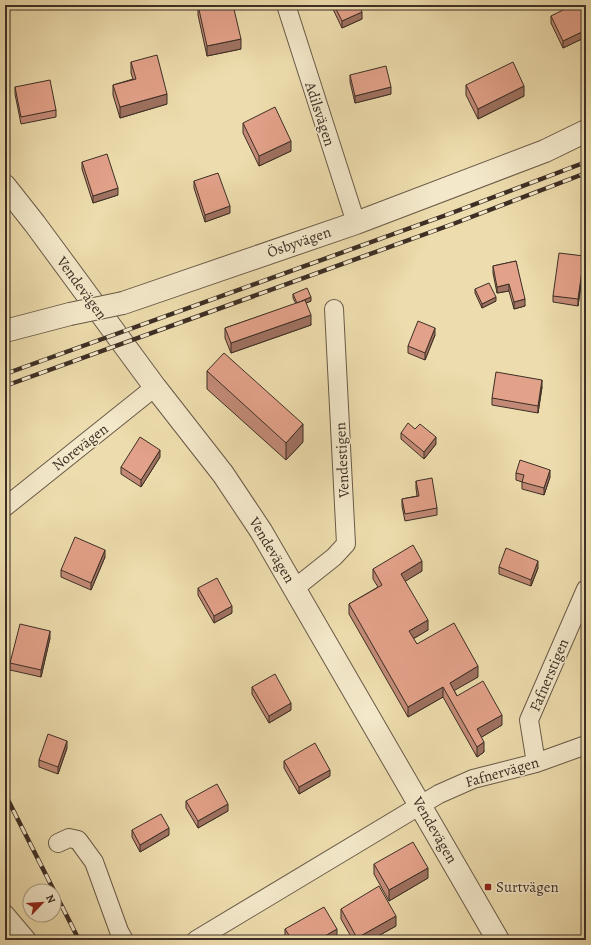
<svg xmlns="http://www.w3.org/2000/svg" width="591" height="945" viewBox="0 0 591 945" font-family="Alegreya,serif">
  <rect width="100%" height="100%" fill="#eddcad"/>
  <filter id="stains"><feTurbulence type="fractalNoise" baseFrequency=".005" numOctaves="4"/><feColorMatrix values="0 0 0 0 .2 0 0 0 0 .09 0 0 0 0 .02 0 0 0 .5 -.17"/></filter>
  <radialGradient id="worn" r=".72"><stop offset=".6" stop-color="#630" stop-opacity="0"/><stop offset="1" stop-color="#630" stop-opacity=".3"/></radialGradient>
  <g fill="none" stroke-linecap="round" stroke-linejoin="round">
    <defs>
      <path id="minor" d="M286 5 356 223
        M5 507 155 387
        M295 588 334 557 346 544 334 309
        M536 763 529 720 586 589
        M58 843 69 838 78 840 94 862 119 931 124 940
        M5 914 27 940
        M196 940 439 794 473 779 536 763 586 745"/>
      <path id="tertiary" d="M5 186 35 224 155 387 223 474 261 531 498 940
        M123 303 356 223 545 151 586 131
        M5 331 70 314"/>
    </defs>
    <use href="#minor" stroke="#695a47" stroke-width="20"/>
    <use href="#tertiary" stroke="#695a47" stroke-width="24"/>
    <use href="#minor" stroke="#f3e8ca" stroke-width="18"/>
    <use href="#tertiary" stroke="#f3e8ca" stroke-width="22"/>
    <defs>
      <path id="rail" d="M5 374 449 214 586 162
        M5 386 453 224 586 173
        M5 794 79 940"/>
    </defs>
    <use href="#rail" stroke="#3d2f25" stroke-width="4.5"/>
    <use href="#rail" stroke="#f3e8ca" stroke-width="3" stroke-dasharray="9" stroke-linecap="butt"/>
    <defs>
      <path id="tertiary-bridge" d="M70 314 123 303"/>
    </defs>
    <use href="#tertiary-bridge" stroke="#695a47" stroke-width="24" stroke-linecap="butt"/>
    <use href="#tertiary-bridge" stroke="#f3e8ca" stroke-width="22"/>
  </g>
  <path fill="#c28a76" stroke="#3d2f25" d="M198 5 241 49 207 56 198 15Z
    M331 5H359L362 19 342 28Z
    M586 5V37L563 48 551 23V16Z
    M131 62 167 104 120 118 113 95V85L133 79 131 73Z
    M350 75 391 94 355 103 350 82Z
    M466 85 524 96 478 119 466 95Z
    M15 87 56 110V117L21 124 15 94Z
    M243 123 291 151 259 166 243 133Z
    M82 162 118 195 93 203 82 169Z
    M194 181 230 213 205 222 194 188Z
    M516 261 525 306 514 309 509 291 497 293 493 273V266Z
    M584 263 578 306 553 302V296Z
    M475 289 496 301 482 308 475 293Z
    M293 294 311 301 306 303 311 325 231 353 225 338V328L296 304 293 298Z
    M435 335 425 360 408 353V346Z
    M207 371 303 442 286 460 207 389Z
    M542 387 538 413 492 405V398Z
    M415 429 436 444 424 459 401 439V433Z
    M160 457 141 487 121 474V467Z
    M516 473 550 477 544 495 522 489V482L516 480Z
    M416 481 437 508V515L405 521 402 506V499L417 496 416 488Z
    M105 557 91 590 61 577V570Z
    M499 567 538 568 531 586 499 574Z
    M373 569 422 571 405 581 428 630 413 639 417 644 478 677 454 690 457 696 502 725 481 737 484 752 477 757 443 697 408 717 349 614V604L378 587 373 579Z
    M198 588 232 613 214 623 198 595Z
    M50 638 41 677 10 670V663Z
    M252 687 291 710 269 723 252 694Z
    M67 748 58 774 39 767V760Z
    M284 761 330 776 299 794 284 768Z
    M186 801 228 811 198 828 186 808Z
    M132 830 169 835 140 852 132 837Z
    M374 864 428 878 389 901 374 874Z
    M341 909 396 926 371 940H353L341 919Z
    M285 929 337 936 330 940H288L285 936Z"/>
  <path fill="#9e7160" stroke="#3d2f25" d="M362 12V19L342 28V21Z
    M586 30V37L563 48V41Z
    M241 39V49L207 56V46Z
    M524 86V96L478 119V109Z
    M391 87V94L355 103V96Z
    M167 94V104L120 118V107Z
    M291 141V151L259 166V156Z
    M118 188V195L93 203V196Z
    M230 206V213L205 222V215Z
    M584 256V263L578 306V299Z
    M509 284V291L497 293V287Z
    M311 297V301L297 307V303Z
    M496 297V301L482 308V304Z
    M525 299V306L514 309V302Z
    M311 315V325L231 353V343Z
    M435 328V335L425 360V353Z
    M542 380V387L538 413V406Z
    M303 424V442L286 460V443Z
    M436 437V444L424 459V452Z
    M160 450V457L141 487V480Z
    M550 470V477L544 495V488Z
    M105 550V557L91 590V583Z
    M422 561V571L401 584V574Z
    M538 561V568L531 586V580Z
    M232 606V613L214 623V616Z
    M428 620V630L409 641V631Z
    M50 631V638L41 677V670Z
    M478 666V677L450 693V683Z
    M443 687V697L408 717V707Z
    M291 703V710L269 723V716Z
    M502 715V725L477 740V729Z
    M67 741V748L58 774V767Z
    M484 742V752L477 757V747Z
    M330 770V776L299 794V787Z
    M228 804V811L198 828V821Z
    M169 828V835L140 852V845Z
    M428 868V878L389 901V890Z
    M396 916V926L371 940H357V938Z
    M337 929V936L330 940H318Z"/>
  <path fill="#e2a189" stroke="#3d2f25" d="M198 5H233L241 39 207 46Z
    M334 5H359L362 12 342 21Z
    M573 5H586V30L563 41 551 16Z
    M157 55 167 94 120 107 113 85 136 79 131 62Z
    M513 62 524 86 478 109 466 85Z
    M386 66 391 87 355 96 350 75Z
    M50 80 56 110 21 117 15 87Z
    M275 107 291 141 259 156 243 123Z
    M107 154 118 188 93 196 82 162Z
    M218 173 230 206 205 215 194 181Z
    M559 253 584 256 578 299 553 296Z
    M516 261 525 299 514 302 509 284 497 287 493 266Z
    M489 283 496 297 482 304 475 289Z
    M307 288 311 297 297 303 293 294Z
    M305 300 311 315 231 343 225 328Z
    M418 321 435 328 425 353 408 346Z
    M224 353 303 424 286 443 207 371Z
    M496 372 542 380 538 406 492 398Z
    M408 423 415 429 420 424 436 437 424 452 401 433Z
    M140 437 160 450 141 480 121 467Z
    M520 460 550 470 544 488 522 482 524 475 516 473Z
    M432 478 437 508 405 514 402 499 419 496 416 481Z
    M75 537 105 550 91 583 61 570Z
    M413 545 422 561 401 574 428 620 409 631 417 644 454 623 478 666 450 683 457 696 483 681 502 715 477 729 484 742 477 747 443 687 408 707 349 604 382 585 373 569Z
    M506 548 538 561 531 580 499 567Z
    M217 578 232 606 214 616 198 588Z
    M20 624 50 631 41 670 10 663Z
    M275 674 291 703 269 716 252 687Z
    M48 734 67 741 58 767 39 760Z
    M315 743 330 770 299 787 284 761Z
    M217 784 228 804 198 821 186 801Z
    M161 814 169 828 140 845 132 830Z
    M413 842 428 868 389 890 374 864Z
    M379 886 396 916 357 938 341 909Z
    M324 907 337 929 318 940H292L285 929Z"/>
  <rect fill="#8f2418" stroke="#f3e8ca" stroke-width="1.5" x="484" y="883" width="8" height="8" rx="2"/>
  <g text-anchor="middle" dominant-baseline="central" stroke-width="3" stroke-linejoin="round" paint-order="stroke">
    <g font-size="15" fill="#3d2f25" stroke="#f3e8ca">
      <text transform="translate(320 114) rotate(72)">Adilsvägen</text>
      <text transform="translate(299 242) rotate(-19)">Ösbyvägen</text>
      <text transform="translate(82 288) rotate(54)">Vendevägen</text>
      <text transform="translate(80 447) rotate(-38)">Norevägen</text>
      <text transform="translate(342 460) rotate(-93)">Vendestigen</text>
      <text transform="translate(272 550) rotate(59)">Vendevägen</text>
      <text transform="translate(549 675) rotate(-67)">Fafnerstigen</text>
      <text transform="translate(502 772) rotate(-16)">Fafnervägen</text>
      <text transform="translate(435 830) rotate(60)">Vendevägen</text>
    </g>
    <g font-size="15" fill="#3d2f25" stroke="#f3e8ca" text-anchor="start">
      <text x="496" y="887">Surtvägen</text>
    </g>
  </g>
  <rect width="591" height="945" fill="none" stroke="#eddcad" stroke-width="20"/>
  <rect x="6" y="6" width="579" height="933" fill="none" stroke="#3d2f25" stroke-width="2"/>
  <rect x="10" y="10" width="571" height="925" fill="none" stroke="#3d2f25"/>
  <g transform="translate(42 903) rotate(65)"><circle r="19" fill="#f3e8ca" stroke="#aa9e88"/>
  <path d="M0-3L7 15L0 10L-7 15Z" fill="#8f2418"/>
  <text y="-6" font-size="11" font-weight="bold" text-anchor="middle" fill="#3d2f25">N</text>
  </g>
  <rect width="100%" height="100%" filter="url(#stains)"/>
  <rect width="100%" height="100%" fill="url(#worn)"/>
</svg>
